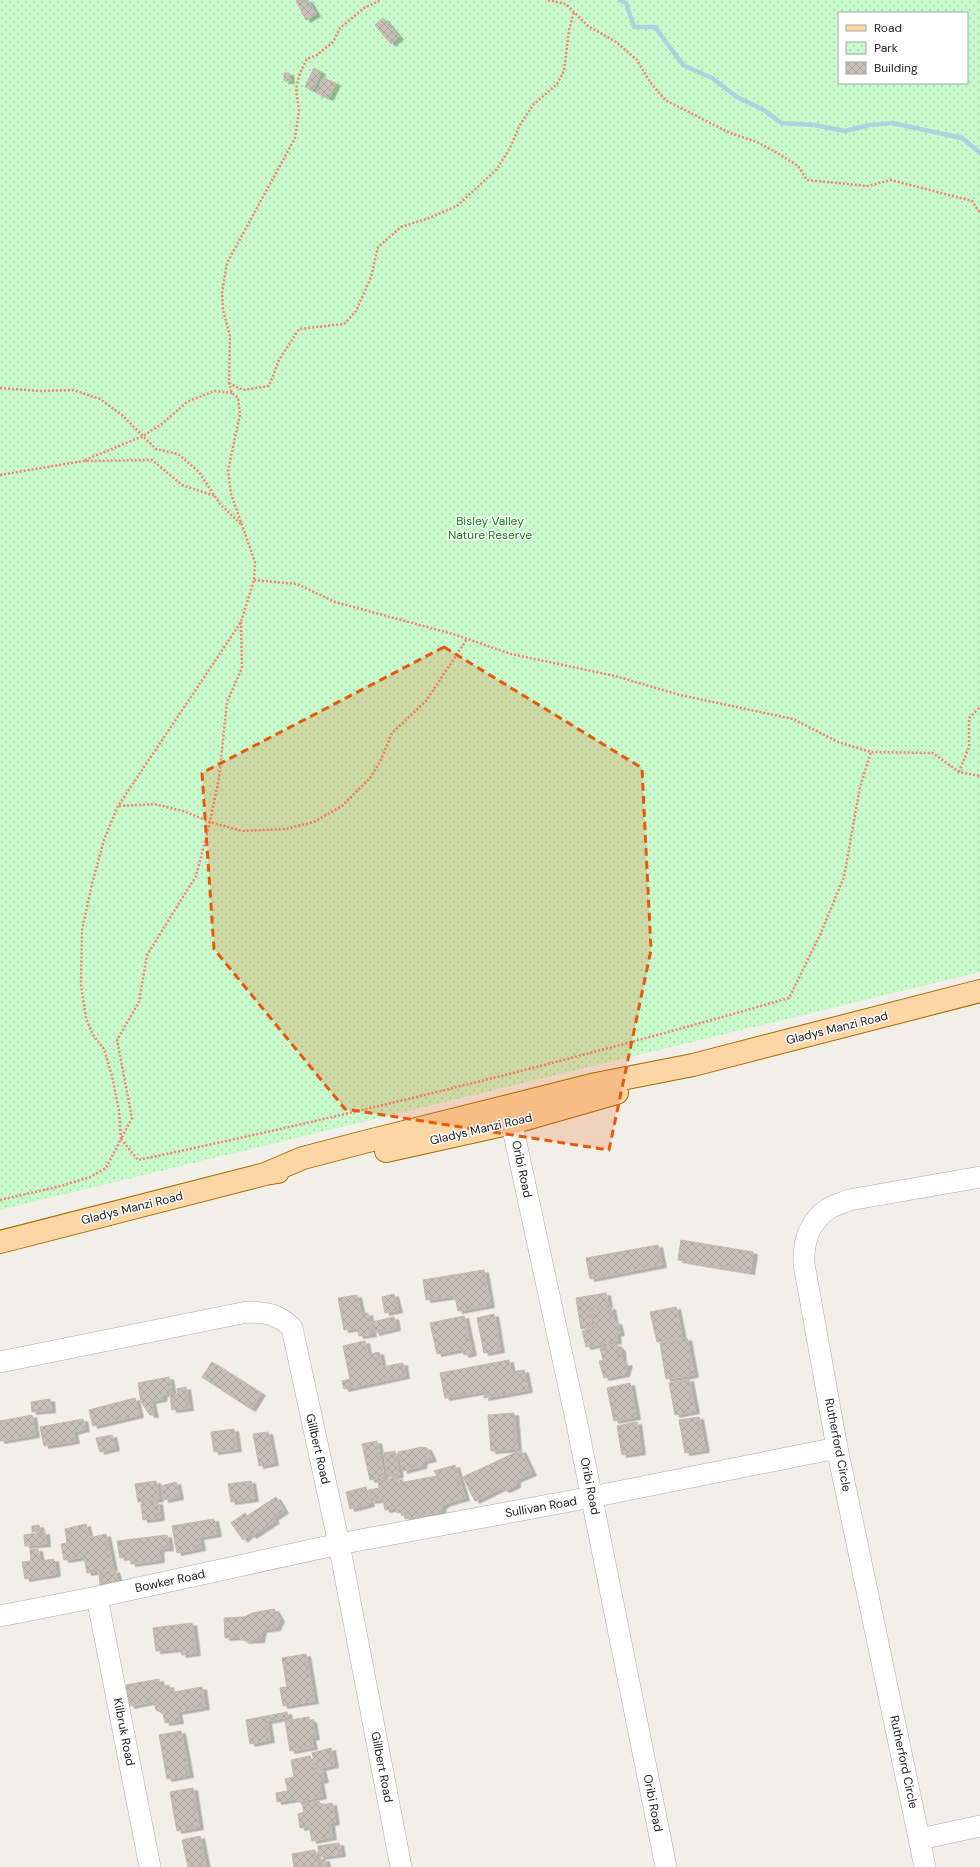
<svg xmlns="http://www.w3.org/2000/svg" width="980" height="1867" viewBox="0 0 980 1867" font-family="'DM Sans',sans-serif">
  <defs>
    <pattern id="park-dots" width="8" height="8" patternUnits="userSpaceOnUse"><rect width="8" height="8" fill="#c8facc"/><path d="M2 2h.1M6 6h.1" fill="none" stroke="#acd6af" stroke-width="1.8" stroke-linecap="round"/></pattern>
    <pattern id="building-cross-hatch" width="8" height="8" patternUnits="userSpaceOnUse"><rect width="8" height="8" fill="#c7bfb8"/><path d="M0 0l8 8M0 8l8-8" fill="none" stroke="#aba49e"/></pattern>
    <filter id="shadow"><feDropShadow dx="4.5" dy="2.5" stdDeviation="0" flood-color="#0004"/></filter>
  </defs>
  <rect width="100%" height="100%" fill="#f2efe9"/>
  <path fill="url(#park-dots)" fill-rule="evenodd" d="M0 0H980V972L0 1210ZM839 13H967V83H839Z"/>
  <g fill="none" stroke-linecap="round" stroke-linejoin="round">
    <path stroke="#aad3df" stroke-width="4.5" d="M620 0 626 3 634 27H655L683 65 712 78 737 97 764 110 781 123 814 125 845 131 870 125 892 123 962 138 980 153"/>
  </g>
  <path fill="url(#building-cross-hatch)" stroke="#c4b6ab" filter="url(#shadow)" d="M298 0H308L316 14 306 20 296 1Z
    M383 18 399 37 391 44 375 25Z
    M314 68 321 72 313 90 305 87Z
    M284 73H289L290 81H284Z
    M323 78 336 83 329 98 316 93Z
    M681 1240 753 1252 750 1272 678 1260Z
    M658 1245 662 1265 590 1279 586 1258Z
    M484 1270 490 1305 458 1311 455 1296 426 1300 423 1280Z
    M606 1293 608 1305 589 1309 592 1327 581 1329 576 1298Z
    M394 1294 398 1310 385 1313 382 1297Z
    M357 1295 361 1314 368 1313 372 1334 359 1336 357 1328 344 1330 338 1298Z
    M611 1307 614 1322H617L620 1333 616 1334 617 1341 586 1347 582 1331 596 1328 592 1311Z
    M676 1307 682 1337 657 1342 650 1312Z
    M494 1314 500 1350 484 1353 477 1318Z
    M464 1316 472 1353 464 1355 463 1349 437 1354 430 1323Z
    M394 1317 396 1328 375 1333 372 1322Z
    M687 1338 694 1375 666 1379 660 1343Z
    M365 1341 368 1355 379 1352 382 1367 403 1363 405 1376 344 1389 342 1381 350 1379 343 1346Z
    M616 1344 621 1349 622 1364 628 1363 625 1374 604 1378 599 1361 603 1360 600 1348Z
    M509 1360 511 1372 524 1370 528 1390 484 1398 485 1391 445 1398 440 1373Z
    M212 1362 261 1393 251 1409 202 1377Z
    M169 1377 172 1393 163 1394 162 1399 151 1401 154 1415H150L141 1402 138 1383Z
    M689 1379 695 1411 675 1415 669 1383Z
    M630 1383 636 1417 614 1421 607 1388Z
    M186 1387 189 1408 172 1410 170 1395 178 1394 177 1389Z
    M135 1398 139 1415 93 1426 89 1410Z
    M50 1399 51 1410 32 1412 31 1402Z
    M514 1413 517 1449 491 1451 488 1415Z
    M32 1415 35 1435 0 1441V1421Z
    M699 1417 705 1450 685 1453 679 1420Z
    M83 1419 85 1429 73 1432 75 1441 44 1446 40 1427Z
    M637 1422 641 1452 622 1455 617 1426Z
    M234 1429 237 1449 214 1452 211 1432Z
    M268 1432 274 1463 259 1466 253 1434Z
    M112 1435 115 1448 100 1452 96 1438Z
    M377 1441 384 1477 370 1480 362 1444Z
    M422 1447 427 1448 432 1459 423 1461 422 1466 403 1471 398 1452Z
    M521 1450 532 1473 516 1480V1485L506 1490 501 1488 475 1501 463 1477Z
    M395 1451 399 1475 388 1477 384 1453Z
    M455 1465 465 1498 447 1503 442 1506 441 1512 405 1519 404 1512 397 1513V1508L385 1510 383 1499 371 1501 369 1490 379 1488 378 1481 398 1477 399 1483 437 1476 434 1471Z
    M156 1481 159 1499 138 1502 135 1484Z
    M251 1481 254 1499 231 1502 228 1484Z
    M176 1482 179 1497 164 1500 161 1486Z
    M366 1487 370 1504 350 1509 346 1492Z
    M276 1497 284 1511 273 1518 275 1521 252 1536 250 1534 243 1540 231 1523 245 1513 247 1516Z
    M158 1502 160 1518 143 1520 141 1504Z
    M214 1519 217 1534 199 1537 201 1548 177 1553 172 1526Z
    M86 1524 89 1538 106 1534 113 1568 87 1573 84 1557 64 1560 61 1544 67 1543 65 1529Z
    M39 1525 40 1531 32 1532V1526Z
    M45 1532 46 1544 25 1546 24 1535Z
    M167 1535 169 1548 159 1549 160 1560 131 1564 130 1557 120 1558 117 1541Z
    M38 1549 40 1561 54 1559 56 1574 25 1579 22 1562 31 1561 30 1550Z
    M115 1570 119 1584 100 1585 99 1572Z
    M274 1609 280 1619 276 1628 262 1630 260 1640 245 1641 239 1637 225 1638 224 1618 244 1617 252 1613Z
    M192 1623 196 1653 182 1655 179 1649 156 1651 153 1628Z
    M306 1654 314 1701 283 1706 280 1688 287 1687 282 1658Z
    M159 1679 160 1687 169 1685 170 1690H173L175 1692 202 1687 205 1707 177 1712 179 1721 165 1723 163 1713 156 1710 154 1701 130 1706 126 1685Z
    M287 1712 288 1717 267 1721 270 1740 250 1744 246 1720Z
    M309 1717V1720H312L315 1737 311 1738 313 1747 290 1751 285 1721Z
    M181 1731 189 1775 167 1779 159 1735Z
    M331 1748 334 1765 316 1769 312 1753Z
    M310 1756 315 1772 321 1768 324 1780 319 1781 322 1796 298 1802 295 1799 277 1802 276 1793 288 1791 285 1779 294 1777 291 1760Z
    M193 1788 199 1827 177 1831 170 1792Z
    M319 1801 321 1805 332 1803 335 1822 330 1823 332 1837 312 1841 309 1826 300 1828 298 1814 304 1812 302 1804Z
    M200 1836 206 1867H188L182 1840Z
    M339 1843 341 1854 319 1857 318 1846Z
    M315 1850 317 1861 325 1859 326 1867H294L292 1854Z"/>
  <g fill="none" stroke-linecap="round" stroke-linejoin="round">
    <defs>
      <path id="minor" d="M508 1106 577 1424 666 1867
        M0 1362 247 1312C265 1312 279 1314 292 1328L339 1544 401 1867
        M97 1597 150 1867
        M0 1616 97 1597 339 1544 592 1497 837 1448
        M920 1839 980 1826
        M925 1867 837 1448 804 1264C803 1242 809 1222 828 1209 834 1205 843 1203 849 1200L980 1177"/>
      <path id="major" d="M386 1151 512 1123 617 1093
        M265 1174 303 1158 368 1141 596 1084 693 1065 980 991
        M0 1242 265 1174 278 1172"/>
    </defs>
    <use href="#minor" stroke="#a9a9a9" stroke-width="22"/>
    <use href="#major" stroke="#a06b00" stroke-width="24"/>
    <path stroke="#fa8072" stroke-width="2.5" stroke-dasharray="2 2" stroke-linecap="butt" d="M548 0 566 4 588 26 616 42 637 60 650 82 665 100 730 133 757 142 779 154 798 166 807 180 868 186 891 180 972 201 980 213
      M229 383 243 390 269 386 279 360 299 329 344 324 356 311 371 277 378 247 401 227 429 218 457 206 497 169 510 148 520 125 533 105 557 84 564 71 569 30 574 12
      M0 388 40 391 73 390 100 399 122 415 156 449 178 454 199 472 220 504 242 525
      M85 460 143 436 163 423 187 402 214 391 232 393
      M0 475 83 461 152 460 182 485 215 496
      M254 580 297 584 335 602 453 634 511 654 615 676 680 695 793 719 838 742 871 752 933 753 959 772 980 776
      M241 622 242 668 227 702 219 778 210 822 196 876 147 955 139 1002 117 1040 132 1118 121 1139 138 1160C357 1114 574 1060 789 998L820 935 844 877 860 787 871 752
      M959 772 969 747V718L980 707
      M119 806 154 804 183 811 210 822 242 831 285 829 314 822 342 806 370 778 380 762 392 733 426 701 467 639
      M0 1200 61 1186 90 1177 106 1168 121 1139 119 1111 112 1076 104 1049 93 1035 86 1018 81 985 82 930 92 884 104 840 118 806 241 622 254 580 255 562 231 494 228 471 240 414 238 398 232 393 229 383 230 336 223 310 222 293 227 263 295 138 299 111 296 89 300 73 307 59 317 55 333 42 340 28 364 8 381 0"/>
    <use href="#minor" stroke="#fff" stroke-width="21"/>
    <use href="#major" stroke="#fcd6a4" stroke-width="22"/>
  </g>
  <path fill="#e8590c" fill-opacity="0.2" stroke="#e8590c" stroke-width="3" stroke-dasharray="8 5" stroke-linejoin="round" d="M444 647 642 768 651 950 609 1150 345 1109 214 949 202 773Z"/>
  <g text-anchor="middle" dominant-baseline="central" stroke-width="3" stroke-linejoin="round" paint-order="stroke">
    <g font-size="12" fill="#0c8416" stroke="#fff">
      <text x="490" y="521">Bisley Valley<tspan x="490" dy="14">Nature Reserve</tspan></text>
    </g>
    <g font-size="12" fill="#222" stroke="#fff">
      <text transform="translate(837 1028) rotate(-14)">Gladys Manzi Road</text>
      <text transform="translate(481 1129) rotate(-13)">Gladys Manzi Road</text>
      <text transform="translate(522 1169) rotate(78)">Oribi Road</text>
      <text transform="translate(132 1208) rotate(-14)">Gladys Manzi Road</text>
      <text transform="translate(838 1445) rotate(79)">Rutherford Circle</text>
      <text transform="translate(318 1449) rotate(77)">Gillbert Road</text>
      <text transform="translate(590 1486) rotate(79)">Oribi Road</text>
      <text transform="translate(541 1507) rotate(-10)">Sullivan Road</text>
      <text transform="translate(170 1581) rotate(-12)">Bowker Road</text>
      <text transform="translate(124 1732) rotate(79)">Kilbruk Road</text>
      <text transform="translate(904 1762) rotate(78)">Rutherford Circle</text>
      <text transform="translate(382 1767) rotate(79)">Gillbert Road</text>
      <text transform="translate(653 1803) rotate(79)">Oribi Road</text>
    </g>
  </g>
  <rect x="838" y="12" width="130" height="72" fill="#ffffff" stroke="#a7a7a7"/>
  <rect x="846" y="25" width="20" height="6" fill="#fcd6a4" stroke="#a7a7a7"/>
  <text x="874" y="32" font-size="12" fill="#222222">Road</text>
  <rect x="846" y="42" width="20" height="12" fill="url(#park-dots)" stroke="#a7a7a7"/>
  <text x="874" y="52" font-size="12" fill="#222222">Park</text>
  <rect x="846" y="62" width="20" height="12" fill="url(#building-cross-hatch)" stroke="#a7a7a7"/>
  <text x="874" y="72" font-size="12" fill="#222222">Building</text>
</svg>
